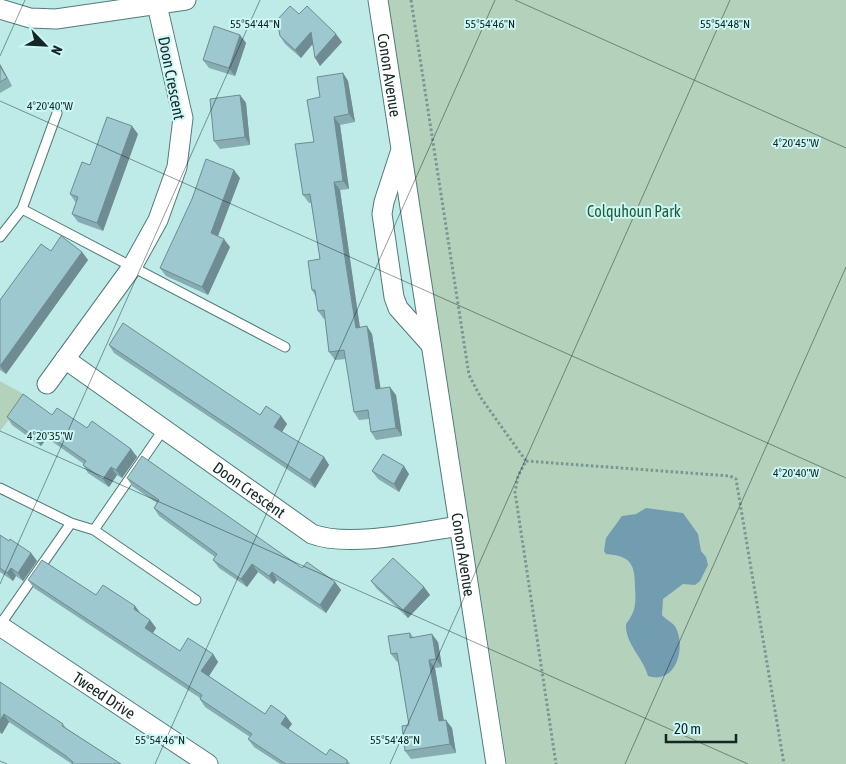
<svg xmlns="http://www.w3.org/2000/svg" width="846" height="764" viewBox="0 0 846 764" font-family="'Asap Condensed',sans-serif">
  <rect width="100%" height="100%" fill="#beebe7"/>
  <path fill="#b4d2bb" d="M388 0H846V764H507Z
    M0 381 27 396 0 431Z"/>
  <path fill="#729cb0" d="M646 508 683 513 698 534 701 551 706 557 708 565 700 581 695 585 683 584 663 599 662 615C666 620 674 623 676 628 686 648 676 685 648 676 643 657 625 644 626 624 636 611 636 604 635 587 635 564 631 556 606 554L604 551 606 538 622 516 636 514Z"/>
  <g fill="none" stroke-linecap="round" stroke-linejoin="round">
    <defs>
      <path id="lane" d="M22 209 285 347
        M0 237 22 209 57 113
        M0 488 71 523 94 530 196 600
        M94 530 163 430
        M0 625 71 523"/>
      <g id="street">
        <path id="s1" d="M378 0 496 764"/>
        <path d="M0 9 30 18 56 19 186 0"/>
        <path d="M400 153 384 202 382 214 394 297 398 308 431 345"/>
        <path id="s2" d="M65 359 312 534C349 548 419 532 459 526"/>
        <path d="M47 384 132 267 158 220 177 167 183 118 157 5"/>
        <path id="s3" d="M0 626 208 764"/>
      </g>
    </defs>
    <use href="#lane" stroke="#517b78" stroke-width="11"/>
    <use href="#street" stroke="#517b78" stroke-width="21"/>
    <path stroke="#769794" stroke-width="3" stroke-dasharray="2.5 2.5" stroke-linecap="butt" d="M411 0 469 375 481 398 526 461 518 476 515 492 556 764
      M526 461 730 476 736 479 784 764"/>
    <use href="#lane" stroke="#fff" stroke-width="9"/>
    <use href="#street" stroke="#fff" stroke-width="19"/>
  </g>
  <path fill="#87acb2" d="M299 14 342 42 320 66 312 44 301 58 285 44 280 36Z
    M240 35 246 43 235 76 209 68 203 60Z
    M0 64 12 86 0 93Z
    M343 73 348 81 355 122 340 125 349 189 340 190 360 327 372 334 380 388 396 395 402 436 376 440 371 432 369 419 359 420 354 412 346 359 335 360 329 352 325 319H324L318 311 316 297 312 290 320 259 311 203H309L303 195 314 142 320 97Z
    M240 95 246 103 250 145 220 149 214 141Z
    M138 134 103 231 78 222 72 214 76 203 70 194 90 165Z
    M240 178 218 236 230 247 208 295 166 276 160 268Z
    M51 251 82 252 88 260 6 374 0 370V300Z
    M109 345 260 415 281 416 287 424 282 432 324 457 329 465 315 488 114 353Z
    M52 415 87 428 131 449 137 457 122 478 117 475 109 487 88 473 83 465 84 464 47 438 41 446 12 425 7 417Z
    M372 471 409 474 399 492 378 479Z
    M127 478 302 568 335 582 341 590 326 613 277 580 274 584 258 572 247 587 219 568 213 560 215 557 159 516 154 508 157 503 132 486Z
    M0 535 9 541 31 553 37 561 23 581 16 576 13 581 0 572Z
    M28 580 96 595 135 606 140 613 150 620 156 628 153 633 180 651 213 654 218 662 209 676 265 714 292 724 288 729 326 755 347 760 350 764H280L254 747 248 739 250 737 205 707 200 699V698L34 588Z
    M371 581 424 587 430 595 408 618 377 589Z
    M410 633 413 637 438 642 442 667 435 668 444 720 452 728 456 753 411 759 405 751 409 725 398 661 397 662 391 654Z
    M0 682 63 724 66 728 121 764H72L9 722 2 734 0 733Z"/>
  <path fill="#6e8c91" d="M311 32 316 40 301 58 295 50Z
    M336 34 342 42 320 66 315 58Z
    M240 35 246 43 235 76 229 68Z
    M0 64 12 86 0 66Z
    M343 73 348 81 355 122 349 114Z
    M240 95 246 103 250 145 245 137Z
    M334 117 340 125 349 189 343 181Z
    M132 126 138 134 103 231 97 223Z
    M234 170 240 178 216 241 211 233Z
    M334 182 340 190 361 336 356 328Z
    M224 239 230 247 208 295 202 287Z
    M82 252 88 260 6 374 0 366Z
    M367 326 372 334 382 397 376 389Z
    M390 387 396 395 402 436 396 428Z
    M281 416 287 424 280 435 274 427Z
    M41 430 47 438 41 446 36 438Z
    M131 449 137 457 122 478 116 470Z
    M324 457 329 465 315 488 310 480Z
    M404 466 409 474 399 492 394 484Z
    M111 467 117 475 109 487 103 479Z
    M31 553 37 561 23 581 18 573Z
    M252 564 258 572 247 587 241 579Z
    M11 568 16 576 13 581 7 573Z
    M272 572 277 580 274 584 269 576Z
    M335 582 341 590 326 613 320 605Z
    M424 587 430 595 408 618 403 610Z
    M135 606 141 614 134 609Z
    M150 620 156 628 151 636 145 628Z
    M432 634 438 642 442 667 436 659Z
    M213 654 218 662 207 679 201 671Z
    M429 660 435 668 445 729 439 721Z
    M4 714 9 722 2 734 0 731V720Z
    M286 716 292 724 286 732 281 724Z
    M446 720 452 728 456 753 450 744Z"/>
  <path fill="#9dc8cf" stroke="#6e8c91" d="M290 6 299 14 307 6 336 34 315 58 311 32 295 50 280 36 277 20Z
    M214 26 240 35 229 68 203 60Z
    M0 66 7 78 0 82Z
    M343 73 349 114 334 117 343 181 334 182 346 265 356 328 367 326 376 389 390 387 396 428 371 432 368 410 354 412 344 350 329 352 324 310 318 311 315 290H312L308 261 320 259 310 194 303 195 295 144 314 142 307 100 320 97 317 77Z
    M240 95 245 137 214 141 210 99Z
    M107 117 132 126 97 223 72 214 78 197 70 194 82 162 90 165Z
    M206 159 234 170 211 233 224 239 202 287 160 268 192 199Z
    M61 236 82 252 0 366V300L41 244 51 251Z
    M123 323 260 415 266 406 281 416 274 427 324 457 310 480 109 345Z
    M23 394 52 415 57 408 87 428 92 421 131 449 116 470 111 467 103 479 83 465 86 461 41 430 36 438 7 417Z
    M383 454 404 466 394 484 372 471Z
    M142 456 302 568 307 562 335 582 320 605 272 572 269 576 252 564 241 579 213 560 217 554 154 508 159 500 127 478Z
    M0 535 9 541 10 539 31 553 18 573 11 568 7 573 0 568Z
    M393 558 424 587 403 610 371 581Z
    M42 560 96 595 103 585 135 606 134 609 150 620 145 628 180 651 188 638 213 654 201 671 265 714 271 705 286 716 281 724 326 755 330 749 347 760V764H286L248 739 252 734 200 699 202 695 28 580Z
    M410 633V638L432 634 436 659 429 660 439 721 446 720 450 744 405 751 402 726 409 725 397 653 391 654 388 636Z
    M0 682 63 724 62 726 121 764H72L73 762 66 756 4 714 0 720Z"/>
  <path fill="none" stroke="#142625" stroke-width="1" stroke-opacity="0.45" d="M515 0 846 148M0 56 25 0M0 101 846 478M0 431 748 764M0 584 260 0M0 761 7 764M155 764 495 0M390 764 730 0M625 764 846 267"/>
  <g text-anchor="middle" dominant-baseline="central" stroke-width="4" stroke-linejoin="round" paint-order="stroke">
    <g font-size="16" fill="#142625" stroke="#cbf8f5">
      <text stroke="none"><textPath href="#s1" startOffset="76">Conon Avenue</textPath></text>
      <text transform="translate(172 78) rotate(79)">Doon Crescent</text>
      <text stroke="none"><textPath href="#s2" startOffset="226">Doon Crescent</textPath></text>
      <text stroke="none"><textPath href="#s1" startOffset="561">Conon Avenue</textPath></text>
      <text stroke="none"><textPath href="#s3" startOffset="125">Tweed Drive</textPath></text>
    </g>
    <g font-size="16" fill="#235c37" stroke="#cbf8f5">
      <text x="634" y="211">Colquhoun Park</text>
    </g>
  </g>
  <g font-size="12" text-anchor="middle" fill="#142625" stroke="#cbf8f5" stroke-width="4" stroke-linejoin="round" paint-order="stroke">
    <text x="255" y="28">55°54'44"N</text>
    <text x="490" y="28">55°54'46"N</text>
    <text x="725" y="28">55°54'48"N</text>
    <text x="50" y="110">4°20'40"W</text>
    <text x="796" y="147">4°20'45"W</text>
    <text x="50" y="440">4°20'35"W</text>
    <text x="796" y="477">4°20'40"W</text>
    <text x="160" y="744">55°54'46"N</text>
    <text x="395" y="744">55°54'48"N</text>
  </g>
  <g transform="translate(45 45) rotate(114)" stroke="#cbf8f5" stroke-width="4" paint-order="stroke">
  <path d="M0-4L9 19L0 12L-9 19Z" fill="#142625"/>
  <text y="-8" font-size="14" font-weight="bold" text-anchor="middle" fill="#142625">N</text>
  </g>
  <path d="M666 734v8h70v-8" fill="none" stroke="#142625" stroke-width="2.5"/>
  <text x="674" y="734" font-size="15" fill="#142625" stroke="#cbf8f5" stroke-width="4" paint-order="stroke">20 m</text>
</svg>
